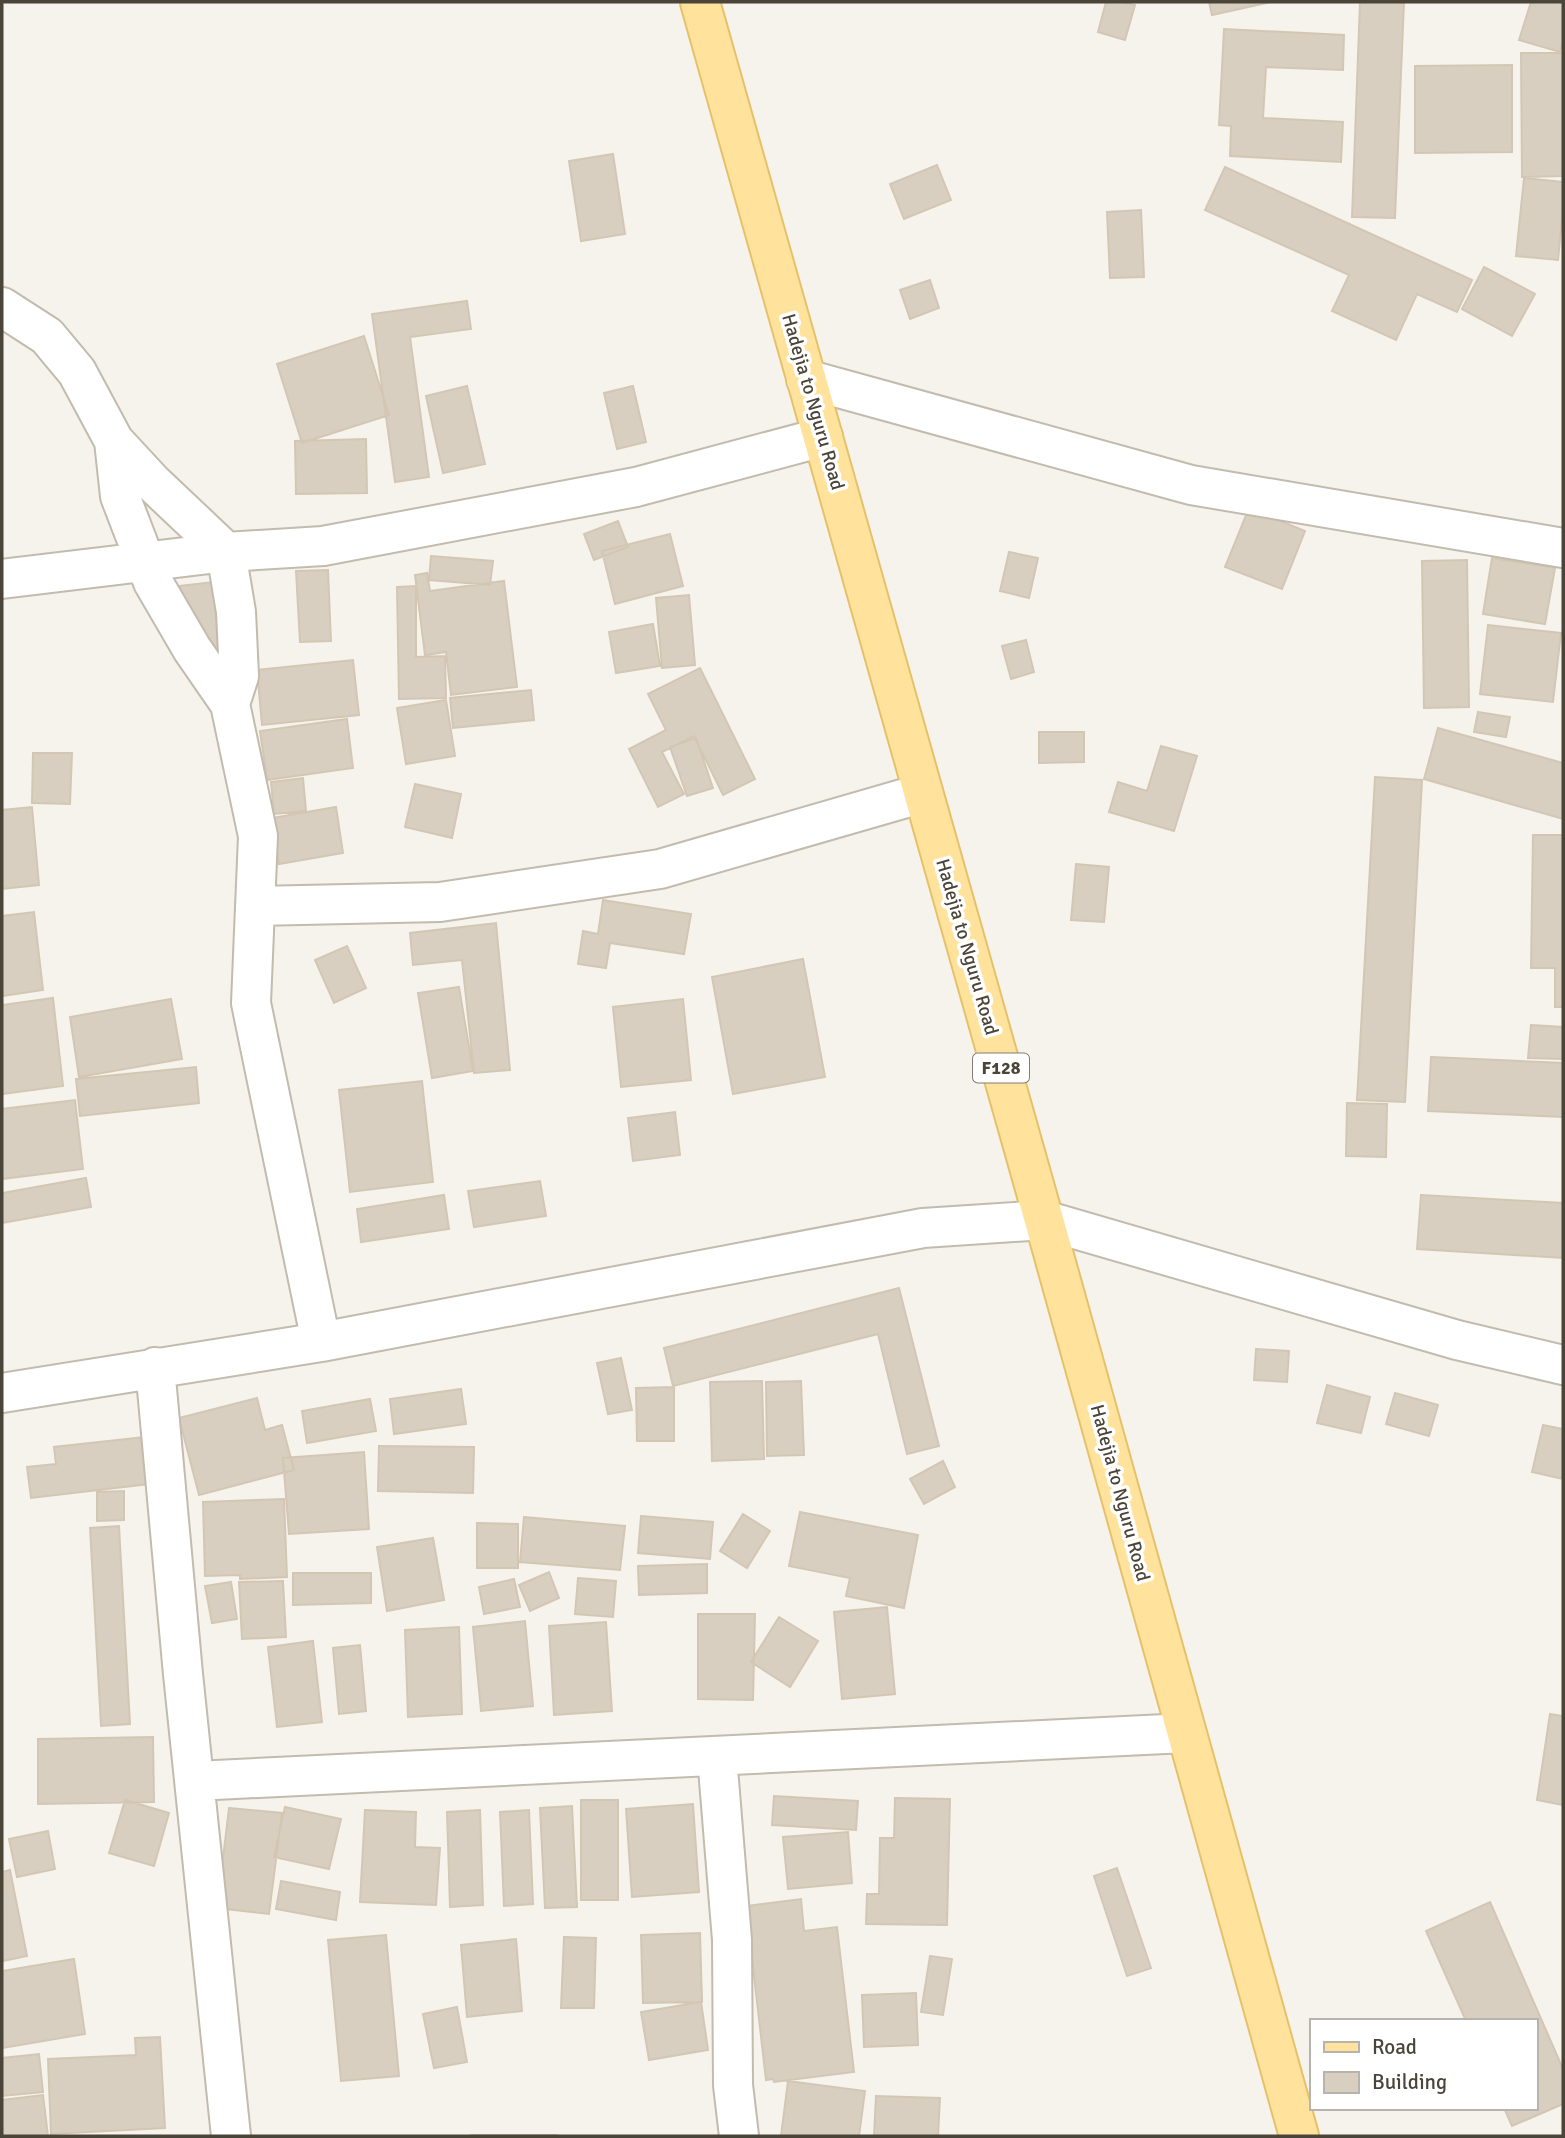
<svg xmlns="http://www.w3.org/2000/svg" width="1565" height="2138" viewBox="0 0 1565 2138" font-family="Signika,sans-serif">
  <rect width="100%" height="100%" fill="#f6f3ec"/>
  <path fill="#d8cfc1" stroke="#d3c7b4" stroke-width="2" d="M1106 2H1121L1135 5 1125 40 1098 32Z
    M1209 2H1271L1212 15Z
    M1360 2H1404L1395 218 1352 217Z
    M1531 2H1563V41L1560 52 1519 40Z
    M1224 29 1344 35 1343 70 1266 67 1263 118 1343 122 1341 162 1230 156 1231 126 1219 125Z
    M1521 53H1563V176L1522 177Z
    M1512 65V152L1415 153V66Z
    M613 154 625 234 581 241 569 161Z
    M937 165 951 200 904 219 890 184Z
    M1225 167 1472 280 1457 312 1417 294 1396 340 1332 311 1349 275 1205 210Z
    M1524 178 1563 182V208L1558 260 1516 256Z
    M1141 210 1144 277 1110 278 1107 212Z
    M1484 267 1535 294 1512 336 1462 309Z
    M930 280 939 308 910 319 900 290Z
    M467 301 471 329 410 337 429 477 395 482 372 314Z
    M364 336 389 415 302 443 277 364Z
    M467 386 485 464 443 473 426 396Z
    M633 386 646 442 617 449 604 393Z
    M366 439 367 493 296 494 295 441Z
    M1249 508 1305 531 1282 589 1225 567Z
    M618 521 628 547 594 560 584 534Z
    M670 534 683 586 615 604 602 551Z
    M1009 552 1038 558 1029 598 1000 591Z
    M431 556 493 561 490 585 429 580Z
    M1492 558 1555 568 1545 624 1483 614Z
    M1467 560 1469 707 1424 708 1422 561Z
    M328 570 331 641 300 642 296 571Z
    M427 573 430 591 504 581 517 687 451 695 446 652 425 655 415 575Z
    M231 580 239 648 188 654 180 586Z
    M416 586V657L445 656 446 698 399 699 397 587Z
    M689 595 695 665 662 668 656 598Z
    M653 624 660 666 616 673 609 632Z
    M1488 625 1561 633 1553 702 1480 694Z
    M1026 640 1034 672 1011 679 1002 646Z
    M353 660 359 715 262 725 257 670Z
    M700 668 755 779 723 795 694 736 662 752 684 794 658 807 629 749 666 730 648 694Z
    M531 690 534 720 453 728 450 698Z
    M446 700 455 756 406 764 397 708Z
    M1478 712 1510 717 1506 737 1474 732Z
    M347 719 353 768 267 780 260 731Z
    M1438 728 1563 763V819L1424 779Z
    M1039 732H1084V762L1039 763Z
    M696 738 713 788 687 796 670 747Z
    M1161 746 1197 756 1174 831 1109 812 1118 782 1147 791Z
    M33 753H72L70 804 32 803Z
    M1375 777 1422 780 1405 1102 1357 1100Z
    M303 778 306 811 274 814 271 782Z
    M415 784 461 794 452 838 405 827Z
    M32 807 39 885 2 889V810Z
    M336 807 343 853 279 864 272 818Z
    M1533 835H1563V1007H1555V968H1531Z
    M1076 864 1109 867 1104 922 1071 920Z
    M603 900 691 914 684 954 610 943 606 968 578 964 583 931 598 934Z
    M34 912 43 990 2 996V916Z
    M496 923 510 1070 474 1073 462 960 413 965 410 933Z
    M347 946 366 988 334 1003 315 960Z
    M803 959 825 1077 733 1094 712 977Z
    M459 987 473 1071 432 1078 418 993Z
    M53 998 63 1086 2 1094V1005Z
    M171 999 182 1059 79 1077 70 1017Z
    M683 999 691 1080 621 1087 613 1007Z
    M1531 1025 1563 1027V1059L1528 1058Z
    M1431 1057 1563 1063V1117L1428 1111Z
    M196 1067 199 1103 80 1116 76 1079Z
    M422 1081 433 1182 350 1192 339 1090Z
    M75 1100 83 1169 2 1179V1109Z
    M1347 1103 1387 1104 1386 1157 1346 1156Z
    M675 1112 680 1155 633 1161 628 1118Z
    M86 1178 91 1207 2 1223V1193Z
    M540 1181 546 1216 474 1227 468 1191Z
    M444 1195 449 1229 361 1242 357 1209Z
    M1421 1195 1563 1203V1258L1417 1249Z
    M899 1288 939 1446 907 1454 878 1334 673 1386 664 1348Z
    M1256 1349 1289 1351 1287 1382 1254 1380Z
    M621 1358 632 1410 608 1414 597 1363Z
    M762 1381 764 1459 712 1461 710 1382Z
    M801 1381 804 1455 767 1456 766 1382Z
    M1327 1385 1370 1397 1361 1433 1317 1423Z
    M674 1387V1441H637L636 1388Z
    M461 1389 466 1424 394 1434 390 1399Z
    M1395 1393 1438 1405 1429 1436 1386 1424Z
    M257 1398 265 1430 282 1425 294 1470 199 1495 179 1418Z
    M370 1399 376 1431 307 1443 302 1411Z
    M1543 1425 1563 1429V1479L1532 1472Z
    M144 1437 149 1484 31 1498 27 1467 56 1464 54 1447Z
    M379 1446 474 1447 473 1493 378 1491Z
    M364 1452 369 1529 289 1534 283 1458Z
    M943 1461 955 1487 924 1504 910 1479Z
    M124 1491V1520L97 1521V1492Z
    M284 1499 287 1577 240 1579V1575L205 1576 203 1502Z
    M800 1512 918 1535 904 1608 846 1596 850 1578 789 1566Z
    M743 1514 770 1531 747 1568 720 1551Z
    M641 1516 713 1522 710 1559 638 1553Z
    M524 1517 625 1526 620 1570 520 1562Z
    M477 1523 518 1524V1568H477Z
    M119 1526 130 1724 101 1726 90 1528Z
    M433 1538 444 1600 387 1611 377 1547Z
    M707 1564V1593L639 1595 638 1566Z
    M549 1572 559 1598 530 1611 519 1585Z
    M293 1573H371V1603L293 1605Z
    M578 1578 616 1581 613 1617 575 1614Z
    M514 1579 520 1607 484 1614 479 1587Z
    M283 1581 286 1637 242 1639 239 1582Z
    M231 1582 237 1619 212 1623 205 1586Z
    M887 1607 895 1694 842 1699 834 1612Z
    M698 1614H755L753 1700 698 1699Z
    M779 1617 818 1641 790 1687 751 1662Z
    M525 1621 533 1706 481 1711 473 1627Z
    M606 1622 612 1711 554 1715 549 1626Z
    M459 1627 462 1714 408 1717 405 1630Z
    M313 1641 322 1722 277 1727 268 1647Z
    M360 1645 366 1711 339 1714 333 1648Z
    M1550 1714 1563 1716V1805L1537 1800Z
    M153 1737 154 1802 38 1804V1739Z
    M774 1796 858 1801 856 1830 772 1825Z
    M895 1798 950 1799 947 1925 866 1924 867 1894H879L880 1838H894Z
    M125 1800 169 1813 154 1866 109 1853Z
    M581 1800H618V1900H581Z
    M693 1804 699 1892 632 1897 626 1809Z
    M572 1806 577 1907 545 1908 540 1808Z
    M285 1807 341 1819 329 1869 274 1857Z
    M229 1808 282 1813 269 1914 217 1908Z
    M365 1810 416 1812 415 1847 440 1848 436 1905 360 1902Z
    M480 1810 483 1905 450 1907 447 1812Z
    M529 1810 533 1904 504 1906 500 1812Z
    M48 1831 55 1869 17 1877 9 1839Z
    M848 1832 852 1883 788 1889 783 1837Z
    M1117 1868 1151 1968 1127 1976 1094 1876Z
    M10 1870 27 1956 3 1961 2 1872Z
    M281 1881 340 1892 336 1920 276 1909Z
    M801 1899 804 1931 837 1927 854 2072 774 2082 773 2079 766 2080 746 1906Z
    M1490 1902 1563 2069V2104L1512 2126 1504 2108H1535V2021H1466L1426 1931Z
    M700 1933 702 2002 643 2003 641 1935Z
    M386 1935 399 2076 341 2081 328 1940Z
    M564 1937 596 1938 594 2008H561Z
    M516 1939 522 2011 467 2017 461 1945Z
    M930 1956 952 1959 943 2015 921 2012Z
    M74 1959 85 2034 2 2048V1971Z
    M916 1993 918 2045 864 2047 862 1995Z
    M701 2002 708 2050 649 2060 641 2012Z
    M457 2007 467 2062 434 2068 423 2014Z
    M160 2037 165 2128 51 2134 48 2059 136 2055 135 2038Z
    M39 2054 43 2092 2 2096V2058Z
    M788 2081 865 2091 859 2136H781Z
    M43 2095 48 2136H2V2100Z
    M876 2096 940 2098 938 2136H874Z
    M471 2135H557V2136H471Z"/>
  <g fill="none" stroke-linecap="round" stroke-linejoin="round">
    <defs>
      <path id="street" d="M2 307 47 336 77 372 114 441 152 482 226 552 236 612 239 676 230 704
        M806 379 1191 485 1563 548
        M114 441 120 496 153 582 192 649 230 704 258 836 251 1003 321 1342
        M2 579 226 552 323 546 636 487 823 437
        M255 906 440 902 660 869 923 793
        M155 1367 183 1674 231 2136
        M2 1393 321 1342 923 1228 1044 1220 1457 1340 1563 1365
        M717 1756 732 1940 733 2085 739 2136
        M195 1781 1186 1733"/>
      <path id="primary" d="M700 2 1044 1220 1299 2136"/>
    </defs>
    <use href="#street" stroke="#c2bbae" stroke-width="42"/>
    <use href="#primary" stroke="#e6c16a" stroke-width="42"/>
    <use href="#street" stroke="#fff" stroke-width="38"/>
    <use href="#primary" stroke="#ffe39c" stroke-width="38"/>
  </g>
  <g text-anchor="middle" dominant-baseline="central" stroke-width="7" stroke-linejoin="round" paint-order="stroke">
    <rect fill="#fff" stroke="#817c74" stroke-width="2" x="973" y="1053.5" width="56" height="29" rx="5"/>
    <g font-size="18" font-weight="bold" fill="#4b4439">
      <text x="1001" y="1068">F128</text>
    </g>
    <g font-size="19" fill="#4b4439" stroke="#fff">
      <text transform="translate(813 402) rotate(74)">Hadejia to Nguru Road</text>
      <text transform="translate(967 947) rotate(74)">Hadejia to Nguru Road</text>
      <text transform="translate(1120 1493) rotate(75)">Hadejia to Nguru Road</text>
    </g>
  </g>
  <rect width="1565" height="2138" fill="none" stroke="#4b4439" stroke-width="7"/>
  <rect x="1310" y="2019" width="228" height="91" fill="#ffffff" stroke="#b7b4b0" stroke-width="2"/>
  <rect x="1324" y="2042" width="35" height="10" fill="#ffe39c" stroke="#b7b4b0" stroke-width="2"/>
  <text x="1372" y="2054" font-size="21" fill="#4b4439">Road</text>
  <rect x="1324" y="2072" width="35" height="21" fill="#d8cfc1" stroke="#b7b4b0" stroke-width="2"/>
  <text x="1372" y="2089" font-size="21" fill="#4b4439">Building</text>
</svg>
